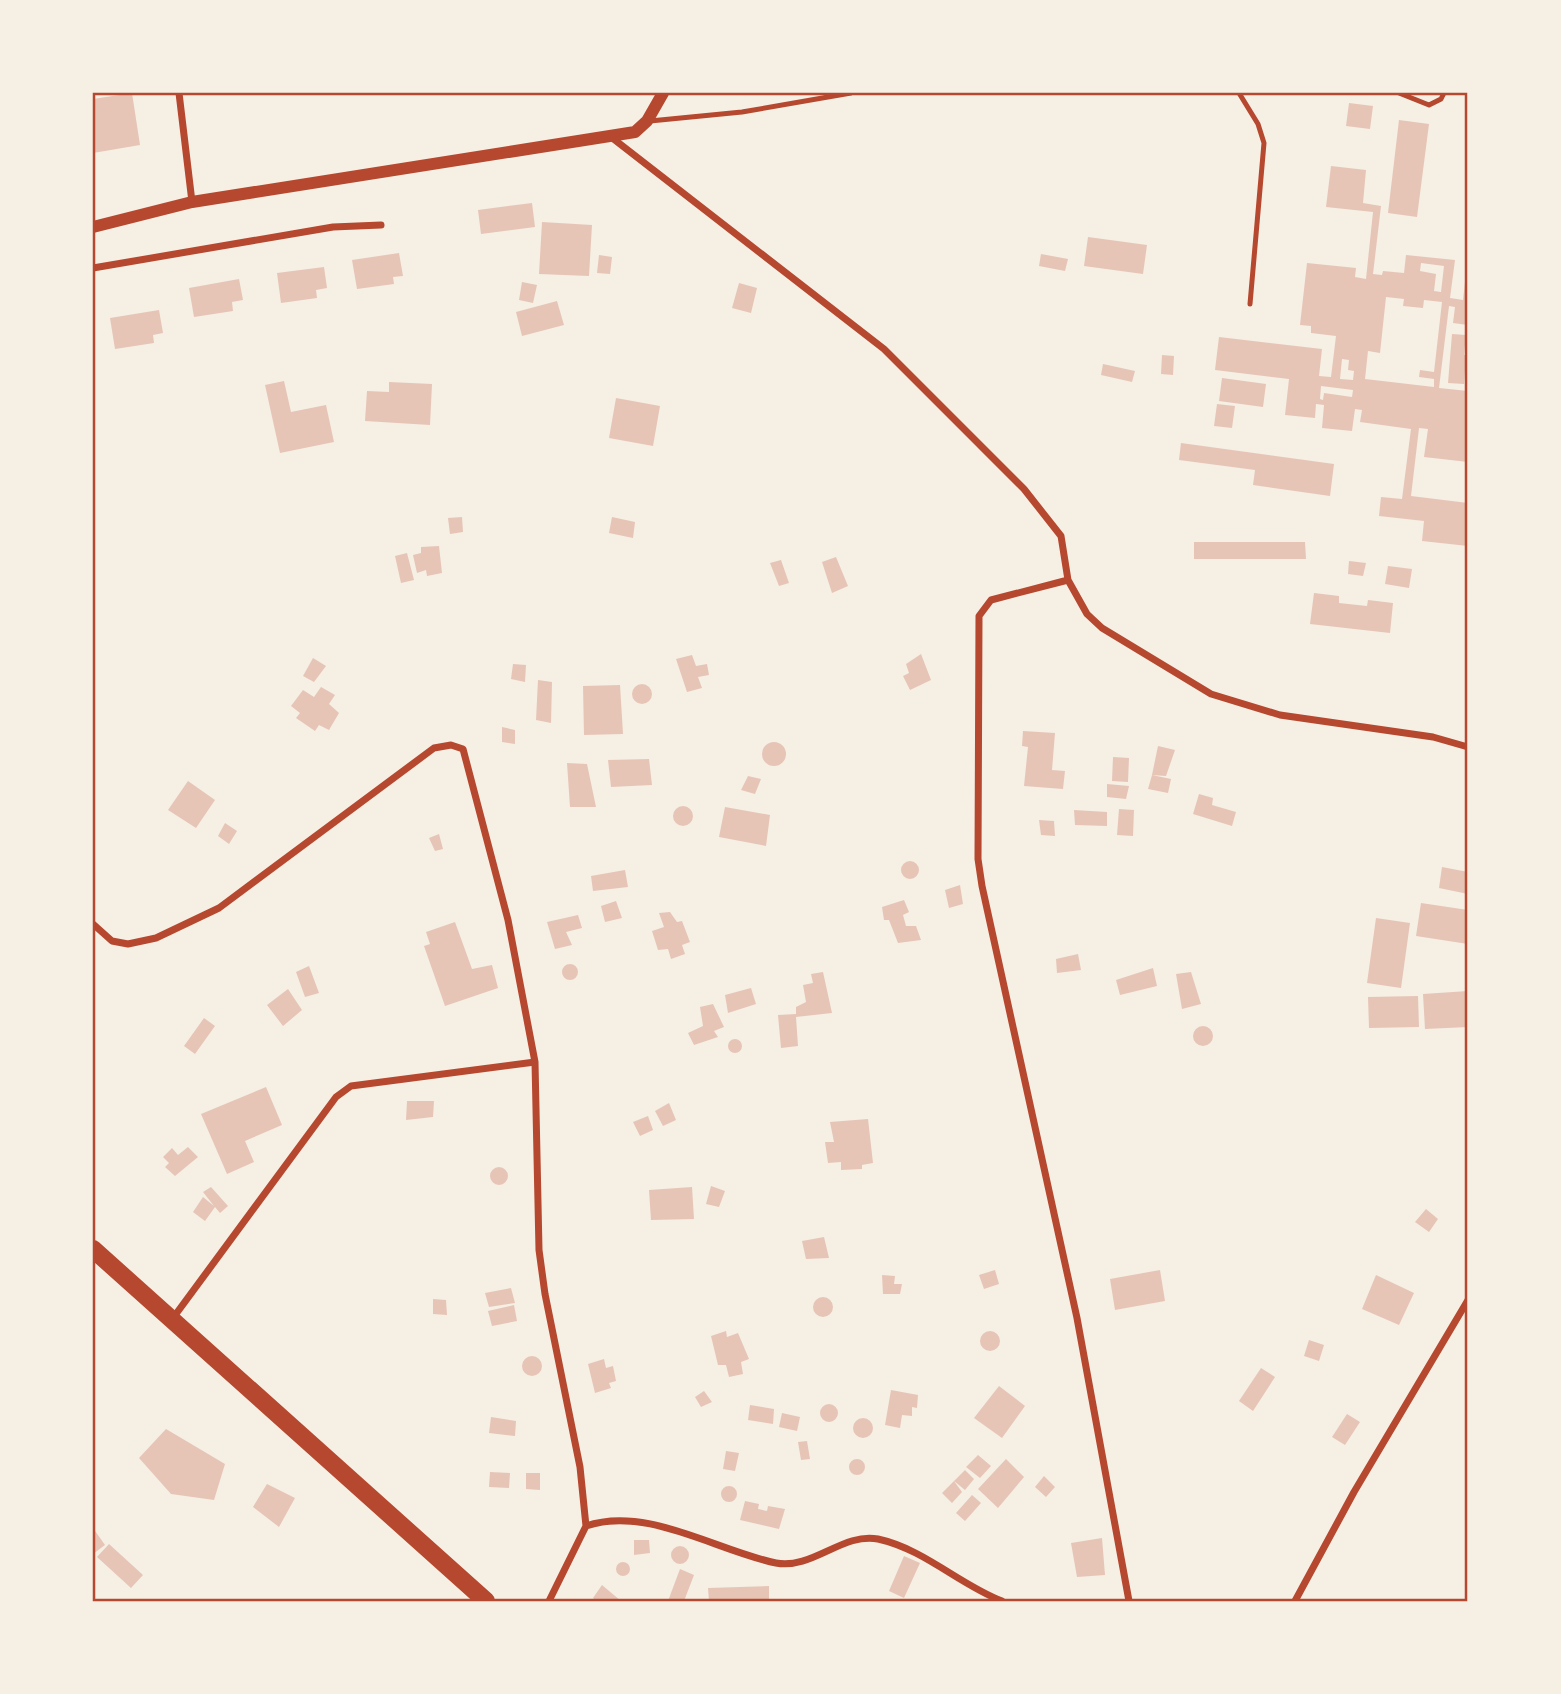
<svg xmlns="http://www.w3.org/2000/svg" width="1561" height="1694" viewBox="0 0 1561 1694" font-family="Mulish,sans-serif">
  <rect width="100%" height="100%" fill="#f6efe4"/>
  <path fill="#e6c5b7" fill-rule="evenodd" d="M132 93 140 145 93 153V99Z
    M1349 103 1373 106 1370 129 1346 126Z
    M1399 120 1429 124 1417 217 1388 213Z
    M1331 166 1366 170 1363 203 1381 206 1373 274 1382 275 1383 271 1404 273 1406 255 1455 260 1450 298 1463 300 1465 282 1468 283V325L1453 323 1455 307 1449 306 1439 388 1468 391V462L1424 457 1428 429 1419 428 1411 496 1468 503V546L1422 541 1424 521 1379 516 1381 497 1402 499 1411 429 1360 422 1362 410 1355 409 1352 431 1322 428 1324 405 1316 404 1315 418 1285 415 1289 379 1215 370 1219 337 1322 349 1319 376 1331 377 1336 336 1311 333V326L1300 325 1307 263 1356 268 1355 277 1366 279 1373 212 1326 207ZM1421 263 1444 266 1441 292 1434 291 1436 274 1420 271ZM1386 297 1404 299 1403 306 1423 308 1424 300 1442 302 1434 372 1420 370 1419 377 1434 379V387L1365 379 1368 351 1380 353ZM1342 359 1349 360 1348 370 1354 371 1353 380 1340 379ZM1321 386 1353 390 1352 397 1324 393 1323 400 1320 399Z
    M532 203 535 227 481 234 478 210Z
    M542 222 592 225 589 276 539 274Z
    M1088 237 1147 245 1143 274 1084 266Z
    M399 253 403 276 393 277 394 284 357 289 352 260Z
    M1041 254 1068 259 1065 271 1039 266Z
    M599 255 612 257 610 274 597 273Z
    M324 267 327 288 316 290 317 298 281 303 277 273Z
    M239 279 243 300 232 302 233 311 194 317 189 288Z
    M522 282 537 285 533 303 519 300Z
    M739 283 757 288 751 313 732 308Z
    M557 301 564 325 522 336 516 312Z
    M159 310 163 333 153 335 154 343 115 349 110 318Z
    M1452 334 1466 335 1464 355H1468V371H1465L1464 384 1448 383Z
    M1162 355 1174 356 1173 375 1161 374Z
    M1103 364 1135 371 1132 382 1101 375Z
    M1222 378 1266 384 1263 407 1219 401Z
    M284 381 291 412 326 405 334 442 280 453 265 385Z
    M389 382 432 384 430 425 365 421 367 391 389 392Z
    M616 398 660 406 653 446 609 438Z
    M1217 404 1235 406 1232 428 1214 426Z
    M1181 443 1334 464 1330 496 1253 485 1255 470 1179 460Z
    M462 517 463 532 450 534 448 518Z
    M612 517 635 522 633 538 609 533Z
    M1194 542H1305L1306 559H1194Z
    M439 546 442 573 427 576 426 570 417 573 413 555 421 553V547Z
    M407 553 414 580 401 583 395 556Z
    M836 557 848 586 832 593 822 562Z
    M781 560 789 583 779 586 770 563Z
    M1349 561 1366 563 1363 576 1348 574Z
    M1388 566 1412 569 1409 588 1385 584Z
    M1314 593 1339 596V603L1367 606 1368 600 1393 603 1390 633 1310 624Z
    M921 654 931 680 910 690 903 676 909 673 906 664Z
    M692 655 696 666 707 664 709 675 698 677 702 688 687 692 676 659Z
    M313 658 326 666 314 682 303 676Z
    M513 664 526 665 525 682 511 679Z
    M538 680 552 682 551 723 536 720Z
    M632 694a10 10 0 1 1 20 0a10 10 0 1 1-20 0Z
    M620 685 623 734 584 735 583 686Z
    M321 687 335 695 329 704 339 713 329 730 319 725 315 731 296 718 300 713 291 706 303 690 314 697Z
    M502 727 515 730V744L502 742Z
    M1023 731 1055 733 1052 770 1065 771 1063 789 1024 786 1028 747 1022 746Z
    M762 754a12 12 0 1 1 24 0a12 12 0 1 1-24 0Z
    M1158 746 1175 750 1166 776 1152 775Z
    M1113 757 1129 758 1128 782 1112 781Z
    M649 759 652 785 611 787 608 760Z
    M567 763 587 764 596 807H570Z
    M1152 775 1171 779 1168 793 1148 789Z
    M748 776 761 779 755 794 741 790Z
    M188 781 215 800 196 828 168 810Z
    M1107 784 1129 786 1126 799 1107 797Z
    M1199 794 1213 798 1212 805 1236 812 1232 826 1193 814Z
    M673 816a10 10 0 1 1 20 0a10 10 0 1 1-20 0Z
    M725 807 770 815 766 846 719 837Z
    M1119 809 1134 810 1133 836 1117 835Z
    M1074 810 1107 812V826L1075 825Z
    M1039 820 1054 821 1055 836 1041 835Z
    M225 823 237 831 229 844 218 836Z
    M439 834 443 849 435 851 429 838Z
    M901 870a9 9 0 1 1 18 0a9 9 0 1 1-18 0Z
    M1442 867 1468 872V894L1439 888Z
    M625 870 628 887 593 891 591 876Z
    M960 885 963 904 949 908 945 890Z
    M904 900 909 912 903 915 906 926H916L921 940 898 943 889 920H884L882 907Z
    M616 901 622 918 605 922 601 906Z
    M1421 903 1468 910V944L1416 936Z
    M670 912 677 922 682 921 690 942 682 945 685 954 671 959 668 949 658 950 652 931 664 927 659 913Z
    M578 915 582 928 566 932 572 945 555 949 547 922Z
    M1376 918 1410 923 1401 988 1367 983Z
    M455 922 472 969 492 965 498 988 445 1006 424 946 430 944 426 932Z
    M1078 954 1081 970 1057 973 1056 959Z
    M562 972a8 8 0 1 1 16 0a8 8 0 1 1-16 0Z
    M309 966 319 993 305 997 296 972Z
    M1153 968 1157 986 1120 995 1116 980Z
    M823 972 832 1013 796 1017 798 1046 781 1048 778 1015 796 1014V1007L806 1002 803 985 813 983 811 974Z
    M1191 972 1201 1004 1182 1009 1176 974Z
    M751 988 756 1004 728 1013 725 995Z
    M288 989 302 1010 283 1026 267 1005Z
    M1468 991V1027L1425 1029 1423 994Z
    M1418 996 1419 1027 1369 1028 1368 997Z
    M713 1004 724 1027 714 1031 718 1037 694 1045 688 1033 703 1026 700 1007Z
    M204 1018 215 1026 195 1054 184 1046Z
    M1193 1036a10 10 0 1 1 20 0a10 10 0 1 1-20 0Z
    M728 1046a7 7 0 1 1 14 0a7 7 0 1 1-14 0Z
    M266 1087 282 1125 245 1141 254 1162 227 1174 201 1114Z
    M407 1101H434L433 1117 406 1120Z
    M669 1103 676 1120 663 1126 655 1111Z
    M648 1116 653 1130 640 1136 633 1122Z
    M868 1119 873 1163 862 1165V1169L841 1170V1162L828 1163 825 1142H834L830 1122Z
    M188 1147 198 1157 175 1176 165 1167 169 1163 163 1157 172 1148 178 1155Z
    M490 1176a9 9 0 1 1 18 0a9 9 0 1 1-18 0Z
    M711 1186 725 1191 719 1207 706 1204Z
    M211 1187 228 1206 220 1213 215 1207 205 1221 193 1212 203 1197 214 1206 203 1192Z
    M692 1187 694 1219 651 1220 649 1190Z
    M1426 1209 1438 1219 1429 1232 1415 1222Z
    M824 1237 829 1258 806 1259 802 1241Z
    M995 1270 999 1284 984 1289 979 1275Z
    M1160 1270 1165 1301 1115 1310 1110 1279Z
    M882 1275 895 1276 894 1284H902L900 1294H883Z
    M1376 1275 1414 1293 1399 1325 1362 1309Z
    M511 1288 515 1303 489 1307 485 1293Z
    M813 1307a10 10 0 1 1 20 0a10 10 0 1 1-20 0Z
    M433 1299 446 1300 447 1315 433 1314Z
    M514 1305 517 1321 492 1326 488 1311Z
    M980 1341a10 10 0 1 1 20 0a10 10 0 1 1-20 0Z
    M726 1331 727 1337 738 1333 749 1359 741 1362 743 1374 729 1377 726 1365H718L711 1336Z
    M1309 1340 1324 1345 1319 1361 1304 1356Z
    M522 1366a10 10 0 1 1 20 0a10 10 0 1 1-20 0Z
    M604 1359 606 1368 613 1366 616 1381 609 1383 611 1388 595 1393 588 1364Z
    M1261 1368 1275 1377 1253 1411 1239 1401Z
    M999 1386 1025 1406 1002 1438 974 1418Z
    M891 1390 918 1395 917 1408 912 1407V1416L902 1415 900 1428 885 1425Z
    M704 1391 712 1402 701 1407 695 1397Z
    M820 1413a9 9 0 1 1 18 0a9 9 0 1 1-18 0Z
    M750 1405 774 1409 773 1424 748 1420Z
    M782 1413 800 1417 797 1431 779 1427Z
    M1347 1414 1360 1422 1345 1445 1332 1437Z
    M491 1417 516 1421 515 1436 489 1433Z
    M853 1428a10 10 0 1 1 20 0a10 10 0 1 1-20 0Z
    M166 1429 225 1464 214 1500 171 1494 139 1458Z
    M807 1441 810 1459 801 1460 798 1442Z
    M726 1451 739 1453 735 1471 723 1469Z
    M978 1455 991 1466 980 1478 966 1467Z
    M1006 1459 1024 1477 998 1508 978 1489Z
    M849 1467a8 8 0 1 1 16 0a8 8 0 1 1-16 0Z
    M965 1470 974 1479 965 1490 954 1481Z
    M490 1472 510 1473 509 1488 489 1487Z
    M526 1473H540V1490L526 1489Z
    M1044 1476 1055 1487 1046 1497 1035 1487Z
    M954 1481 962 1492 952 1503 942 1493Z
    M267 1484 295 1498 279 1527 253 1507Z
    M721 1494a8 8 0 1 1 16 0a8 8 0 1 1-16 0Z
    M972 1495 981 1503 965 1521 956 1513Z
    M745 1501 759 1504 758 1509 767 1511 768 1506 785 1509 779 1529 740 1520Z
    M93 1528 105 1545 93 1554Z
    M1102 1538 1105 1575 1077 1577 1071 1543Z
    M634 1540H649L650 1553 634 1555Z
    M109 1544 143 1575 131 1588 97 1557Z
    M671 1555a9 9 0 1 1 18 0a9 9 0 1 1-18 0Z
    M904 1556 920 1563 904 1598 889 1591Z
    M616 1569a7 7 0 1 1 14 0a7 7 0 1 1-14 0Z
    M680 1569 694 1575 684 1601H668Z
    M602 1585 621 1601H596L593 1598Z
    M769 1586V1601H709L708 1588Z"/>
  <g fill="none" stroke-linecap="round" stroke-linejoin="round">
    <path stroke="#b5482f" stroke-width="5" d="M1239 93 1258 124 1264 143 1250 304
      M1399 93 1429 105 1441 99 1444 93
      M650 121 742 112 851 93"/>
    <path stroke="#b5482f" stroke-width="7" d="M179 93 192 202
      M611 137 884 349 1024 489 1061 536 1068 580 1087 614 1102 628 1211 694 1280 715 1433 737 1468 747
      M93 268 333 227 381 225
      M1068 580 991 600 979 616 978 859 982 886 1077 1318 1129 1601
      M93 924 112 941 128 944 156 938 219 908 434 748 451 745 463 749 508 920 535 1062 539 1250 545 1294 580 1467 586 1526 549 1601
      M173 1318 336 1097 351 1086 535 1062
      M586 1526C646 1505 717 1551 776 1563 812 1570 843 1532 878 1539 924 1549 960 1585 1002 1601
      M1295 1601 1354 1492 1468 1300"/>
    <path stroke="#b5482f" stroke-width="12" d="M93 227 192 202 635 132 647 121 663 93"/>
    <path stroke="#b5482f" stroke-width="18" d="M93 1249 486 1601"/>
  </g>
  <rect width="1561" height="1694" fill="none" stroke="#f6efe4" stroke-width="189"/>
  <rect x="94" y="94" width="1372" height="1506" fill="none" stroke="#b5482f" stroke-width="2.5"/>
</svg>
